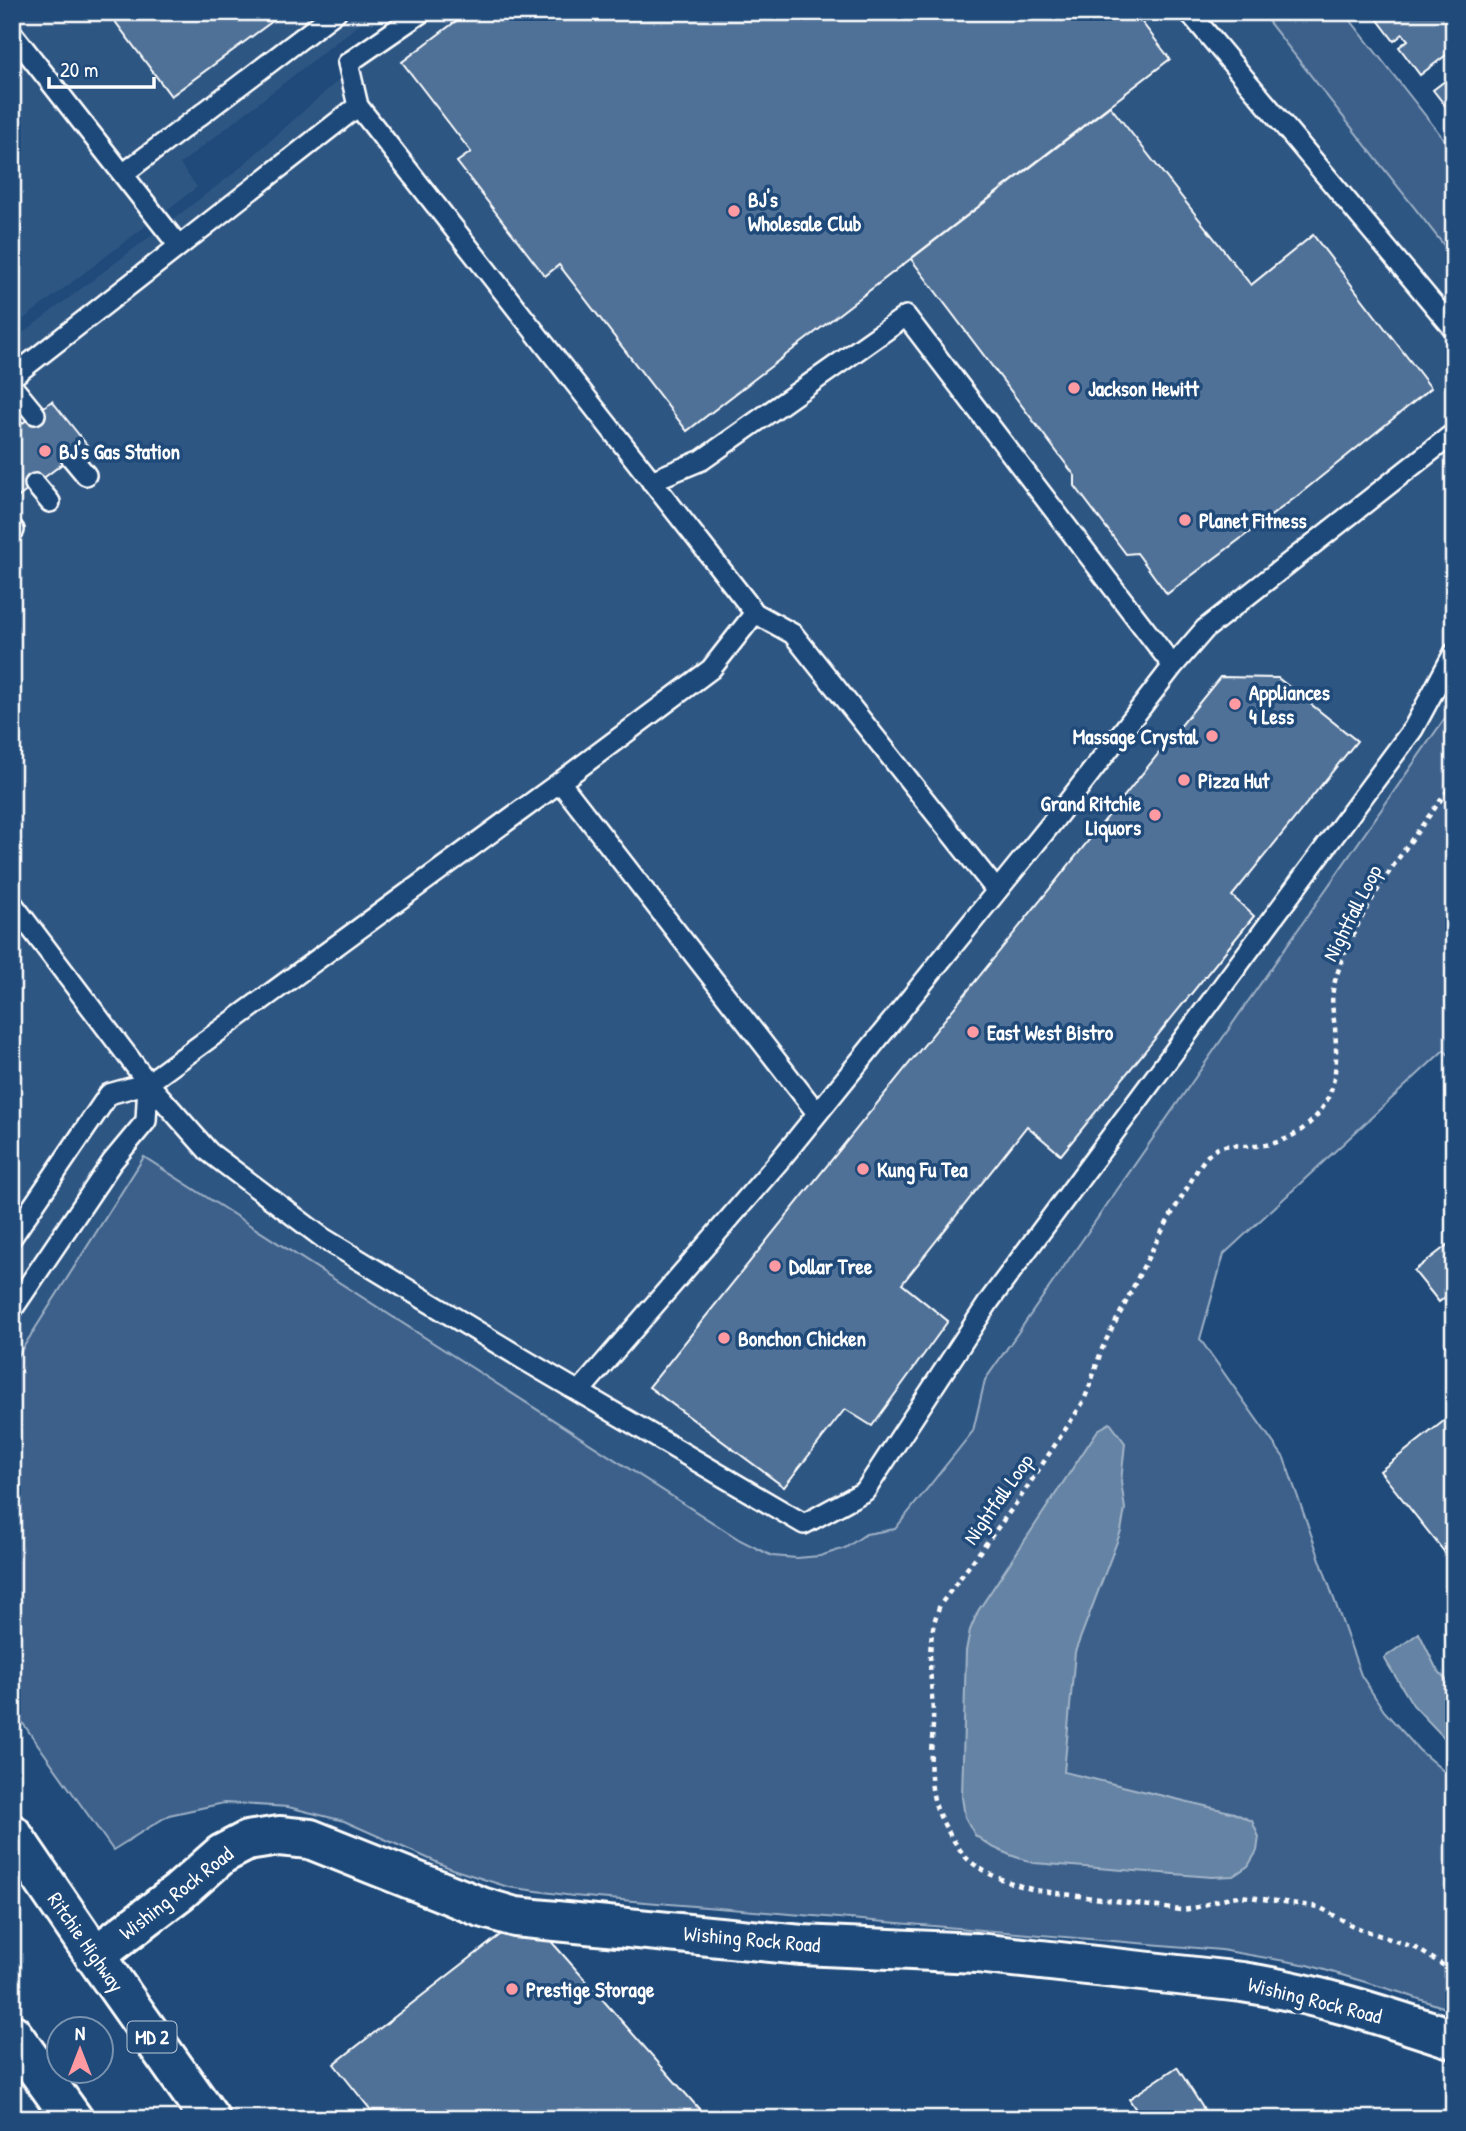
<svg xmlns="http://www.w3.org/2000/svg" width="1466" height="2131" viewBox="0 0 1466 2131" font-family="'Patrick Hand',sans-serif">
  <rect width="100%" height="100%" fill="#1f4a7a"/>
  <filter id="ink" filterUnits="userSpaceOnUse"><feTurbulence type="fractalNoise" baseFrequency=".0143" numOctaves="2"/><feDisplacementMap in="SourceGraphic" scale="14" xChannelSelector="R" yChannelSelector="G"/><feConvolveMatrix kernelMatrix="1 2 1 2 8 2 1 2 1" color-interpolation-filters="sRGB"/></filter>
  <g filter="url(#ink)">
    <path fill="#2e5683" d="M12 12H375L180 164 197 187 12 328Z
      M415 12H1261L1454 258V705L985 1380 973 1431 896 1529 866 1534 845 1548 820 1556 796 1558 772 1556 740 1540 144 1157 12 1365V341L234 173Z"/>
    <path fill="#3c618b" stroke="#9eb0c5" stroke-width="2" d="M1261 12H1344L1454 152V258Z
      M1454 705V1061L1444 1050 1224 1254 1200 1339 1284 1458 1361 1675 1384 1711 1419 1750 1454 1780V2011L1402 1993 1308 1965 1221 1950 573 1896 508 1887 452 1869 344 1821 288 1807 224 1803 169 1815 113 1850 12 1708V1365L144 1157 740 1540 772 1556 797 1558 820 1556 845 1548 866 1534 895 1529 973 1431 985 1380Z"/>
    <path fill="#6583a4" stroke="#a3b5c8" stroke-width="2" d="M1110 1423 1125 1443 1121 1482 1125 1509 1121 1531 1075 1652 1064 1772 1234 1813 1252 1821 1259 1837 1257 1851 1248 1866 1233 1876 1212 1877 1034 1863 1010 1855 990 1846 975 1835 965 1817 962 1797 966 1651 970 1630 978 1611 1098 1430Z
      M1419 1633 1436 1668 1454 1689V1743L1451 1745 1413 1705 1384 1658Z"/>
    <path fill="#507197" stroke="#fff" stroke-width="2" d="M108 12H285L171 96Z
      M468 12H1134L1170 59 687 431 559 265 545 276 457 162 471 152 402 62Z
      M1388 12H1454V49L1420 75 1399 47 1408 40 1403 34 1394 41 1378 20Z
      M1454 74V117L1433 90Z
      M1110 106 1251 285 1313 235 1431 388 1296 497 1167 594 1137 553 1126 554 1075 486V476L911 259Z
      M52 401 87 445 12 502V431Z
      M1220 677 1278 678 1357 741 1232 896 1254 916 1061 1155 1027 1126 902 1284 948 1321 872 1426 845 1409 784 1487 649 1387Z
      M1454 1240V1290L1439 1302 1414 1271Z
      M1454 1413V1564L1380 1471Z
      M527 1914 708 2119H378L334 2064Z
      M1177 2067 1210 2119H1142L1129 2099Z"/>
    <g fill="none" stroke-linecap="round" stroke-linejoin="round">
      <defs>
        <path id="lane" d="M1189 12 1454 329
          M12 33 179 246
          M358 106 348 63 422 12
          M123 174 336 12
          M12 377 358 106 755 613 711 669 560 782 148 1083 109 1094 12 1237
          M12 386 35 414
          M71 457 86 475
          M651 481 702 460 906 316 1173 666
          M35 484 50 502
          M12 528 14 530
          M755 613 793 634 997 891
          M560 782 817 1113
          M12 903 148 1083 209 1152 323 1238 528 1362 804 1524 865 1491 990 1300 1413 729 1454 653
          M12 1310 112 1162 146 1121 148 1083
          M579 1392 780 1160 1051 824 1173 666 1205 629 1454 433"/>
        <path id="street" d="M95 1956 179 1892 222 1854 247 1841 279 1836 310 1839 481 1907 515 1917 802 1945 977 1953 1242 1982C1315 1993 1384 2016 1454 2039"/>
        <path id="primary" d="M12 1834 95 1956 210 2119
          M12 2034 73 2119"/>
      </defs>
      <use href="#lane" stroke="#fff" stroke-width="24"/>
      <use href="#street" stroke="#fff" stroke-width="44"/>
      <use href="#primary" stroke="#fff" stroke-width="44"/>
      <path stroke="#fff" stroke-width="4.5" stroke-dasharray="5 5" stroke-linecap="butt" d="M1454 782C1409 844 1357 907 1335 981 1330 997 1333 1013 1335 1028 1337 1055 1338 1087 1321 1110 1304 1134 1277 1147 1248 1146 1236 1146 1224 1143 1213 1151 1201 1160 1193 1178 1186 1190 1164 1226 1144 1264 1126 1302 1118 1318 1109 1333 1102 1349 1095 1368 1091 1386 1082 1404L1020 1498 940 1605C925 1642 931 1674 933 1712 934 1733 929 1755 931 1776 932 1804 940 1819 954 1841 959 1848 964 1857 971 1862 988 1876 1013 1884 1035 1890L1180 1910C1203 1909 1220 1896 1242 1896L1319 1907 1355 1927 1416 1948 1454 1972"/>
      <use href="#lane" stroke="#1f4a7a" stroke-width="19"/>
      <use href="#street" stroke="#1f4a7a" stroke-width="38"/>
      <use href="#primary" stroke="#1f4a7a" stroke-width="38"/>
    </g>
  </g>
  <g fill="#ff9aa2" stroke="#1f4a7a" stroke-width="2.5">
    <circle cx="734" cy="211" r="7"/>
    <circle cx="1074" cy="388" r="7"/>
    <circle cx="45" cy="451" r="7"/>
    <circle cx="1185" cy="520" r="7"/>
    <circle cx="1235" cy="704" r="7"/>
    <circle cx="1212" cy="736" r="7"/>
    <circle cx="1184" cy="780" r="7"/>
    <circle cx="1155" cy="815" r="7"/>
    <circle cx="973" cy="1032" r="7"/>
    <circle cx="863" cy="1169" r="7"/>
    <circle cx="775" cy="1266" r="7"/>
    <circle cx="724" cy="1338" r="7"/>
    <circle cx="512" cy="1989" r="7"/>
  </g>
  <g text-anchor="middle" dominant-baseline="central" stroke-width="7" stroke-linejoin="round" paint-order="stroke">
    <rect fill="#1f4a7a" stroke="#bcc9d7" stroke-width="2" x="127.5" y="2021.5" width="49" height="31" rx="5"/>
    <g font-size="19" font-weight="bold" fill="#fff">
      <text x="152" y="2037">MD 2</text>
    </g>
    <g font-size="21" font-weight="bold" fill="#fff" stroke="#1f4a7a" text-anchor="start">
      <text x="748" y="199">BJ's<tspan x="748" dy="24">Wholesale Club</tspan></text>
      <text x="1088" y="388">Jackson Hewitt</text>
      <text x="59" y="451">BJ's Gas Station</text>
      <text x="1199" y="520">Planet Fitness</text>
      <text x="1249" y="692">Appliances<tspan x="1249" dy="24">4 Less</tspan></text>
      <text x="1198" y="736" text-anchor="end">Massage Crystal</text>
      <text x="1198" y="780">Pizza Hut</text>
      <text x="1141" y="803" text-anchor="end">Grand Ritchie<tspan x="1141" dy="24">Liquors</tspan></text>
      <text x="987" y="1032">East West Bistro</text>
      <text x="877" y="1169">Kung Fu Tea</text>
      <text x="789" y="1266">Dollar Tree</text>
      <text x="738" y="1338">Bonchon Chicken</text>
      <text x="526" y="1989">Prestige Storage</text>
    </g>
    <g font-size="21" fill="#fff" stroke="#1f4a7a">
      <text transform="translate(1352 913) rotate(-63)">Nightfall Loop</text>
      <text transform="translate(998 1499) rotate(-55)">Nightfall Loop</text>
      <text transform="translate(176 1893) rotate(-38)">Wishing Rock Road</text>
      <text transform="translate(752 1939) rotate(5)">Wishing Rock Road</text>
      <text transform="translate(86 1942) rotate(55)">Ritchie Highway</text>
      <text transform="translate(1315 2000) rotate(14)">Wishing Rock Road</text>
    </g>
  </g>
  <rect width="1466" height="2131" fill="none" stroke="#1f4a7a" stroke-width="42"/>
  <rect x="21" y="21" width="1424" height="2089" fill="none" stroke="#fff" stroke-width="2.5" filter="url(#ink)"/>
  <g transform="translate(80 2050)"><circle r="33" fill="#1f4a7a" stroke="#7992af" stroke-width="2"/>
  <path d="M0-5L12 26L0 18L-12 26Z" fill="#ff9aa2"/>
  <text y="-10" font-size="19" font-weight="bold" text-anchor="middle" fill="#ffffff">N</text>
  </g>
  <path d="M49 77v10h105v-10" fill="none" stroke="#ffffff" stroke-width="3.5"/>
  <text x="60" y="77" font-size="21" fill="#ffffff" stroke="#1f4a7a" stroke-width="5" paint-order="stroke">20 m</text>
</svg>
